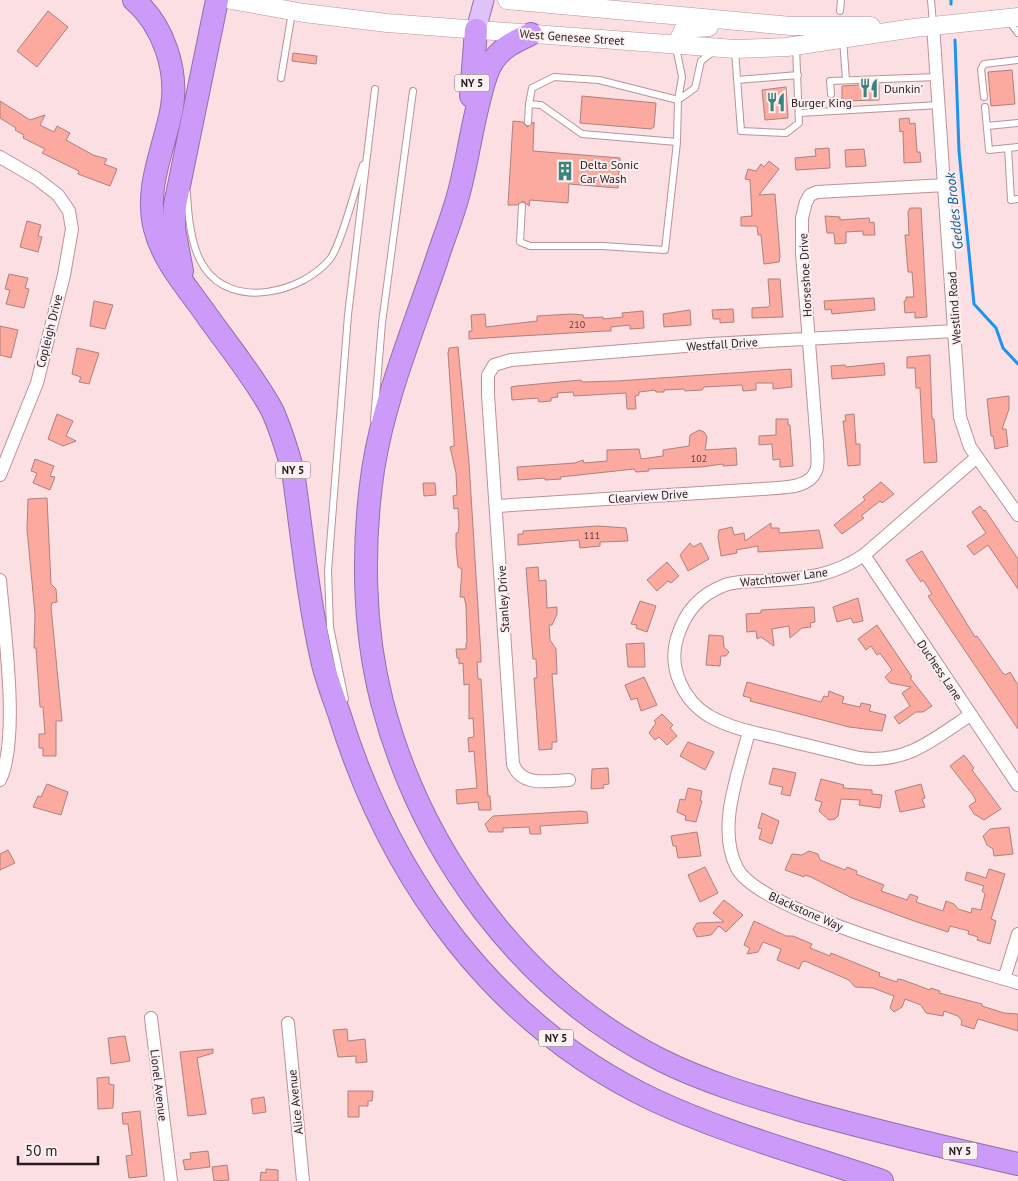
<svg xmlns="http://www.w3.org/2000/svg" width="1018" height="1181" viewBox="0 0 1018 1181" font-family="'PT Sans',sans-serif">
  <rect width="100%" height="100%" fill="#fbdfe3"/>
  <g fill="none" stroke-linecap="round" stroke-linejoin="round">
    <path stroke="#1a94ed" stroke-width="3" d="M951 0V4
      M955 40 959 151 974 304 996 328 1003 348 1018 364"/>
  </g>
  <path fill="#fca99f" stroke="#ac827d" d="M48 11 68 27 37 67 17 51Z
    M293 53 317 56 316 64 292 61Z
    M1012 70 1015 104 991 106 988 72Z
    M879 84V100L842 101V86Z
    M786 87 788 118 765 120 762 90Z
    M582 96 656 103 654 127 651 129 580 123Z
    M0 101 30 120 45 115 40 125 54 132 57 126 70 133 66 140 93 155 107 159 104 164 117 169 110 186 78 174 79 171 42 153 45 149 23 138 24 135 15 130 16 128 0 118Z
    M909 118 910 124 915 123 917 152H920L921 162 904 163 903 131 900 132 899 119Z
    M513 121 523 122 527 127 534 122 533 151 620 158 618 188 569 184 568 203 530 200 529 206 523 201 517 205H508Z
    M829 148 830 168 796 170 795 158 816 156 815 149Z
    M864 149 866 166 846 167 845 150Z
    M769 161 779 169 759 195 775 194 780 256 779 262 764 264 761 235H758L757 226H741V217L752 216 750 180 745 179 748 169 756 171 761 164 764 167Z
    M910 208H921L927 317 915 318V312L905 313 904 301H906V297H914L912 272H908L905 235H909L908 212Z
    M825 216 840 217V220L869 218 870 223 874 222 875 235H863V231L846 232V243L835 244 834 233H827Z
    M27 221 41 225 38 236 42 237 38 252 20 247Z
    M9 274 28 278 25 288 29 289 24 308 6 304 10 290 5 289Z
    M768 279H780L783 317 752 318V308L768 307 770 305Z
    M874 298 875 310 832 314 831 309 825 310 824 301Z
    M94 301 113 305 105 329 90 326Z
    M733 309 734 322 720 323V319H713L712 310Z
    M690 310 691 325 664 327 663 314Z
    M643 311 644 328 630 329V325L611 327V331H605L469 339V331H472L471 315 485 314 486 327 537 321V316L571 314 583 315 584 318 603 317V319L623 317 622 313Z
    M0 326 18 330 11 358 0 355Z
    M458 347 469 463 481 656V662H477L478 679H481L488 796H490L491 810H479L478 802 457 804 456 790 477 788 474 751 469 752 468 738 474 737 473 718 469 719V684L464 685 463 663 459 664V658H457L456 649H466V643H467L466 605 464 597H460L462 569 458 567 456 547V533H458L459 526 458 508 454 509 453 496 457 495 456 473 450 447 454 446V440L448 353 449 348Z
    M77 348 99 353 89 384 79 382 81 377 72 374Z
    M930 355 932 419H934L937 462 924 463 920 388H916L915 368H907V357Z
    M884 363 885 375 832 379 831 366 845 365 846 367Z
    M791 369 792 387 773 389V383H756V390L743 391 742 385 704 387 702 390 685 391 684 389 664 390V392H656L655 390 639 392V395L635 396 636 409H627L626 393 574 396 573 392 557 393 558 397 551 398V401L539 402 538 398 512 400 511 387 517 386 581 380 582 382 617 381Z
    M1009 396V409L1002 429H1006L1008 446 995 449 993 436H991L987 399Z
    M57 414 73 421 66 436 76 441 63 446 48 439Z
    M854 414 856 444H860V465L848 466 843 421H846L845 415Z
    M776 419H788V425H790L793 466 780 467V459L773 460 772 444 759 445V436L776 435Z
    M699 430 704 432 707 437 705 450 736 448 737 465 723 466V464L701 467 648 469 649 471 636 472 634 469 560 477 561 479 545 480V478L518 480 517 467 575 463 583 460 584 463 607 461V450L639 449 641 459 663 456V450L689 446 690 435Z
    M35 459 54 466 50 476 55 477 50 490 33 483 37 473 31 471Z
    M881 482 894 494 882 503 880 501 861 516 864 518 842 534 834 525 865 500 863 497Z
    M423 483H435L436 495 424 496Z
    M47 498 51 584 56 589 57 602 52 603 51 607 62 721H56V756H43V748H39V734H45L43 707H40L36 648H34L35 614 27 529 28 499Z
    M980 506 984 511 985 510 1018 559V589L988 545 974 555 967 546 986 533 972 512Z
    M771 523V528H779V533L819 530 823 548 758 552V546L736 550 737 553 721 556 718 537 719 530 732 527 734 535 744 533 745 541Z
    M598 526 626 528 628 541 600 542V546L580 548 579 540 518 545V534H523V531Z
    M690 543 693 547 701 543 709 559 688 571 680 555Z
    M922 551 975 637 977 636 1002 672 1005 675 1010 672 1018 685V729L928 596 932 594 923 580 921 582 906 560Z
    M667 562 679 576 671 583 668 581 657 591 647 580Z
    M538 567 539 581 546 580 547 608 557 607V614L552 625H549L550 640 556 649 557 674H552L557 742H552V749L539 750 534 678H537L536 659H533L526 568Z
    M858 598 863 621 853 623 851 618 837 622 833 607Z
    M640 601 656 606 647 632 636 628 637 625 631 624Z
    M814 607 815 622 810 623 811 627 802 628 790 638 789 626 772 629 774 646 761 637 757 639 756 631 747 632 746 614 761 613V610Z
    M877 625 912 677 910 678 932 706 923 712H916L899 724 894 717 910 706 902 693 911 687 890 683 885 677 892 670 880 653 877 655 871 646 866 650 858 639Z
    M709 635 723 636 724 647 729 652 726 656H721L720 666 706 665Z
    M644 643 645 667H628L626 644Z
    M644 677 657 705 641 711 637 698 631 700 625 685Z
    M747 682 821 702 824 696 828 697 829 691 844 697 842 703 860 707 861 703 871 705 869 711 886 715 882 731 849 727 750 701 751 698 743 696Z
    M662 714 673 725 670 728 677 736 667 745 659 737 655 740 649 733 656 723 654 721Z
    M688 742 714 752 705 770 680 756Z
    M964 755 974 768 972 770 1001 809 984 820 974 814 969 806 976 801 973 795 950 766Z
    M608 768 609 784 603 785 604 788 591 789 592 769Z
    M773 768 796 773 790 796 781 794 783 787 769 784Z
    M821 779 844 785 843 788 872 790V794L882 795 880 808 859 805 860 800 841 799 838 816 835 819 829 820 819 811 822 802 815 800Z
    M47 784 68 792 61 815 33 807 38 796 41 797Z
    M921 784 925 798 922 799 925 807 900 812 895 791Z
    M688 788 702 791 700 801H702L696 822 685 820 686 816 677 812 680 799 685 800Z
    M580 811 587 812 588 823 540 826 541 834H530L529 827 503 828V832H489L485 824 493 816Z
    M762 813 779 821 772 844 759 839 762 829 758 828Z
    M1009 827 1013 854 994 856 993 849 987 845 983 836 990 829Z
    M697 832 701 856 678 858 676 846H673L671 836Z
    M8 850 15 863 0 870V854Z
    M809 851 818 854 820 860 845 870 847 867 857 871 856 874 884 885 881 891 907 900 910 894 918 897 916 902 943 911 946 901 954 904 958 909 971 913 972 908 981 910 985 894 982 891 984 886 965 880 967 872 986 878 989 869 1005 874 991 919 996 921 990 944 977 940 978 937 968 934 969 931 950 926 948 932 914 921 852 898 811 877 805 875 804 877 785 870 792 854 802 855Z
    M705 867 718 893 700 902 688 875Z
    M724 900 743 915 726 932 719 926 711 935 697 937 693 929 697 923 724 922 713 913Z
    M754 921 786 936H793L812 944 810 948 830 956 831 953 880 973 879 976 897 982 898 979 903 980 930 990 931 988 940 991 939 993 982 1004V1006L1004 1013 1018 1014V1031L978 1019 974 1029 961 1025 962 1021 958 1016 944 1011 943 1016 926 1013 921 1005 905 999 902 1007 894 1012 890 1008 894 996 873 988 855 987 849 980 805 961 802 962 799 969 777 960 781 949 763 942 758 952 747 954 750 948 744 945Z
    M347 1029 348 1041 365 1039 367 1062 356 1063V1056L338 1057 333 1030Z
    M125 1036 130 1061 111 1064 108 1038Z
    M213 1049V1053L197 1058 206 1114 188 1116 180 1052Z
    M109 1077V1084L114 1085 113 1108 98 1109 97 1078Z
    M348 1091H373L372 1101H368V1106H359V1117H348Z
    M264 1097 266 1112 253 1114 251 1099Z
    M140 1111 147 1176 129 1178 126 1156 132 1155 128 1124H123L122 1113Z
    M208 1151 210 1167 185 1170 183 1160 191 1159 190 1153Z
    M227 1165 229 1180 214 1181 212 1167Z
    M266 1169 278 1170V1181H260L261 1172 266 1173Z"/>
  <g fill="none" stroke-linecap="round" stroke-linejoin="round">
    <defs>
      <path id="lane" d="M931 0 933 24
        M840 11 841 0
        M1009 21 1018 33
        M843 39 846 80
        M676 47 682 77 678 100 677 142
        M735 51 741 131 786 133 799 123 796 47
        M281 78 292 12
        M737 80 798 75
        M831 94 830 81 937 77
        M984 97 981 69 984 64 1018 60
        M985 107 989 150 1018 147
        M799 113 939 105
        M528 122 529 104
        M987 126 1018 123
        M1008 148 1011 200 1018 199
        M187 193C188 216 191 248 204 267 232 310 302 293 330 259 341 245 356 186 363 165
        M522 206 520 242 530 246H602L665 250 677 142 582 134 541 105 529 104 532 88 554 77 599 80 678 100 695 88 701 61 714 51
        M374 420 382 323 413 91
        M345 699 330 627 328 571 348 315 375 89"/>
      <path id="street" d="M933 25 960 417 970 447 1018 515
        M0 157 36 178 58 195 69 211 72 229 64 275 37 383 0 475
        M497 506 762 489C779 487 808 490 816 471 819 464 817 452 817 444L802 253V218L806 202 810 195 817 192 946 185
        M864 555 1018 785
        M0 580C4 628 20 739 0 780
        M970 715C933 740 906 764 859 758 832 751 805 745 778 738 755 733 730 728 709 716 683 700 668 668 677 638 685 612 699 595 725 585 737 581 751 581 763 581 802 578 830 578 864 555L977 457
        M749 731C739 773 716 827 737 868 759 912 965 967 1018 983
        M569 780C548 781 521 787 513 764L488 395V375L494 365 511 360 710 344 955 331
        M1004 979 1018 934
        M151 1018 171 1181
        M288 1023 303 1181"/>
      <path id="secondary" d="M231 0 304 13 387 23 735 49 787 47 914 28 1018 17
        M507 0 791 26H871
        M676 45 684 29 709 27"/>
      <path id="primary" d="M476 30 484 0"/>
      <path id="highway" d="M134 0C163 25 178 69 172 107 165 147 144 187 155 229 163 260 185 285 203 310 226 343 253 375 272 410 281 429 287 450 293 471 302 534 308 598 322 660 326 678 333 696 339 713 390 879 494 1024 654 1100 727 1134 806 1155 882 1181
        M531 34C516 41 502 47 493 61 486 71 483 85 480 97 471 130 467 164 458 196 452 218 443 240 436 262 413 330 384 399 373 470 362 545 363 628 382 702 421 851 521 990 661 1060 707 1083 756 1097 807 1112 877 1131 947 1148 1018 1164
        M471 96 476 30
        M182 271 174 229 175 205 217 0"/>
    </defs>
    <use href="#lane" stroke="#bc9298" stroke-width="8"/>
    <use href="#street" stroke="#bc9298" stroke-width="14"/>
    <use href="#secondary" stroke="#bc9298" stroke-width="19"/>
    <use href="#primary" stroke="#946eac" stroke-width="21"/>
    <use href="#highway" stroke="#946eac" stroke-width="24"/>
    <use href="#lane" stroke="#fff" stroke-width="6"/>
    <use href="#street" stroke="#fff" stroke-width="12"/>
    <use href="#secondary" stroke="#fff" stroke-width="18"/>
    <use href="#primary" stroke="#e0c2fb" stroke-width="19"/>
    <use href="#highway" stroke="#cc9af8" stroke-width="22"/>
  </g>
  <defs>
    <symbol id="restaurant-bare" viewBox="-9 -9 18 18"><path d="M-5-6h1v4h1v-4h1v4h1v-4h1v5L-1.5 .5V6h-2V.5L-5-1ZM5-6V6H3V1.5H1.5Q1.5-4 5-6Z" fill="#3c837c" stroke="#fbf1f3" stroke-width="2.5" paint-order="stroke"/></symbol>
    <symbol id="building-bare" viewBox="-9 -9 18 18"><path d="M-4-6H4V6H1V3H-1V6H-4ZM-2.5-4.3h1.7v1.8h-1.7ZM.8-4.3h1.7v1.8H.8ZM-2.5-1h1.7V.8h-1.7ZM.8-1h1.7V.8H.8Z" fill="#3c837c" stroke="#fbf1f3" stroke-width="2.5" paint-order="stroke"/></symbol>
  </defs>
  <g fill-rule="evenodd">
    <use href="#restaurant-bare" x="855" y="74" width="28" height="28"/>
    <use href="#restaurant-bare" x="762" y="88" width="28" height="28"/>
    <use href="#building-bare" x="551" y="157" width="28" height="28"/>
  </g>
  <g text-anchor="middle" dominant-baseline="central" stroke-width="4" stroke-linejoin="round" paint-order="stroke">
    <g font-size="10" fill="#5f3e3e">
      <text x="577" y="324">210</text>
      <text x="699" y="458">102</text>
      <text x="592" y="535">111</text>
    </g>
    <g fill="#fbf1f3" stroke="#695b5e" stroke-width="1">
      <rect x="454.5" y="74.5" width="35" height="17" rx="4"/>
      <rect x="275.5" y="461.5" width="35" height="17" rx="4"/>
      <rect x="538.5" y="1029.5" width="35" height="17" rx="4"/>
      <rect x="942.5" y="1142.5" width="35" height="17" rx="4"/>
    </g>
    <g font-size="11" font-weight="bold" fill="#2b1b1e">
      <text x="472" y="83">NY 5</text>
      <text x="293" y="470">NY 5</text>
      <text x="556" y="1038">NY 5</text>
      <text x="960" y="1151">NY 5</text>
    </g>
    <g font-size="12" fill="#2b1b1e" stroke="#fbf1f3">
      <text transform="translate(572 37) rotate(4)">West Genesee Street</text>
      <text transform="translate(805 275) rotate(-93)">Horseshoe Drive</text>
      <text transform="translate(954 308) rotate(-94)">Westlind Road</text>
      <text transform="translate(49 331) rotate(-76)">Copleigh Drive</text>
      <text transform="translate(722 344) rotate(-4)">Westfall Drive</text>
      <text transform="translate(648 496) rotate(-4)">Clearview Drive</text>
      <text transform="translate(784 577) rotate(-7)">Watchtower Lane</text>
      <text transform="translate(503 599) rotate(-93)">Stanley Drive</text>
      <text transform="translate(940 670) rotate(56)">Duchess Lane</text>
      <text transform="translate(806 911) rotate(24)">Blackstone Way</text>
      <text transform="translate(159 1085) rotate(83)">Lionel Avenue</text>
      <text transform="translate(295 1102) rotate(-96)">Alice Avenue</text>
    </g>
    <g font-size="12" fill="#2b1b1e" stroke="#fbf1f3" text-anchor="start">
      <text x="884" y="88">Dunkin'</text>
      <text x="791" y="102">Burger King</text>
      <text x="580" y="164">Delta Sonic<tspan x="580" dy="14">Car Wash</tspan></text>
    </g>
    <g font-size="14" font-style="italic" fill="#075993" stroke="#fbf1f3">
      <text transform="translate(954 211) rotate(-96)">Geddes Brook</text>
    </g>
  </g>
  <path d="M18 1156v8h80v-8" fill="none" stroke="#2b1b1e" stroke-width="2.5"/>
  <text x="25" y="1156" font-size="15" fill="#2b1b1e" stroke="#fbf1f3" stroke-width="4" paint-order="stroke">50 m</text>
</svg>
